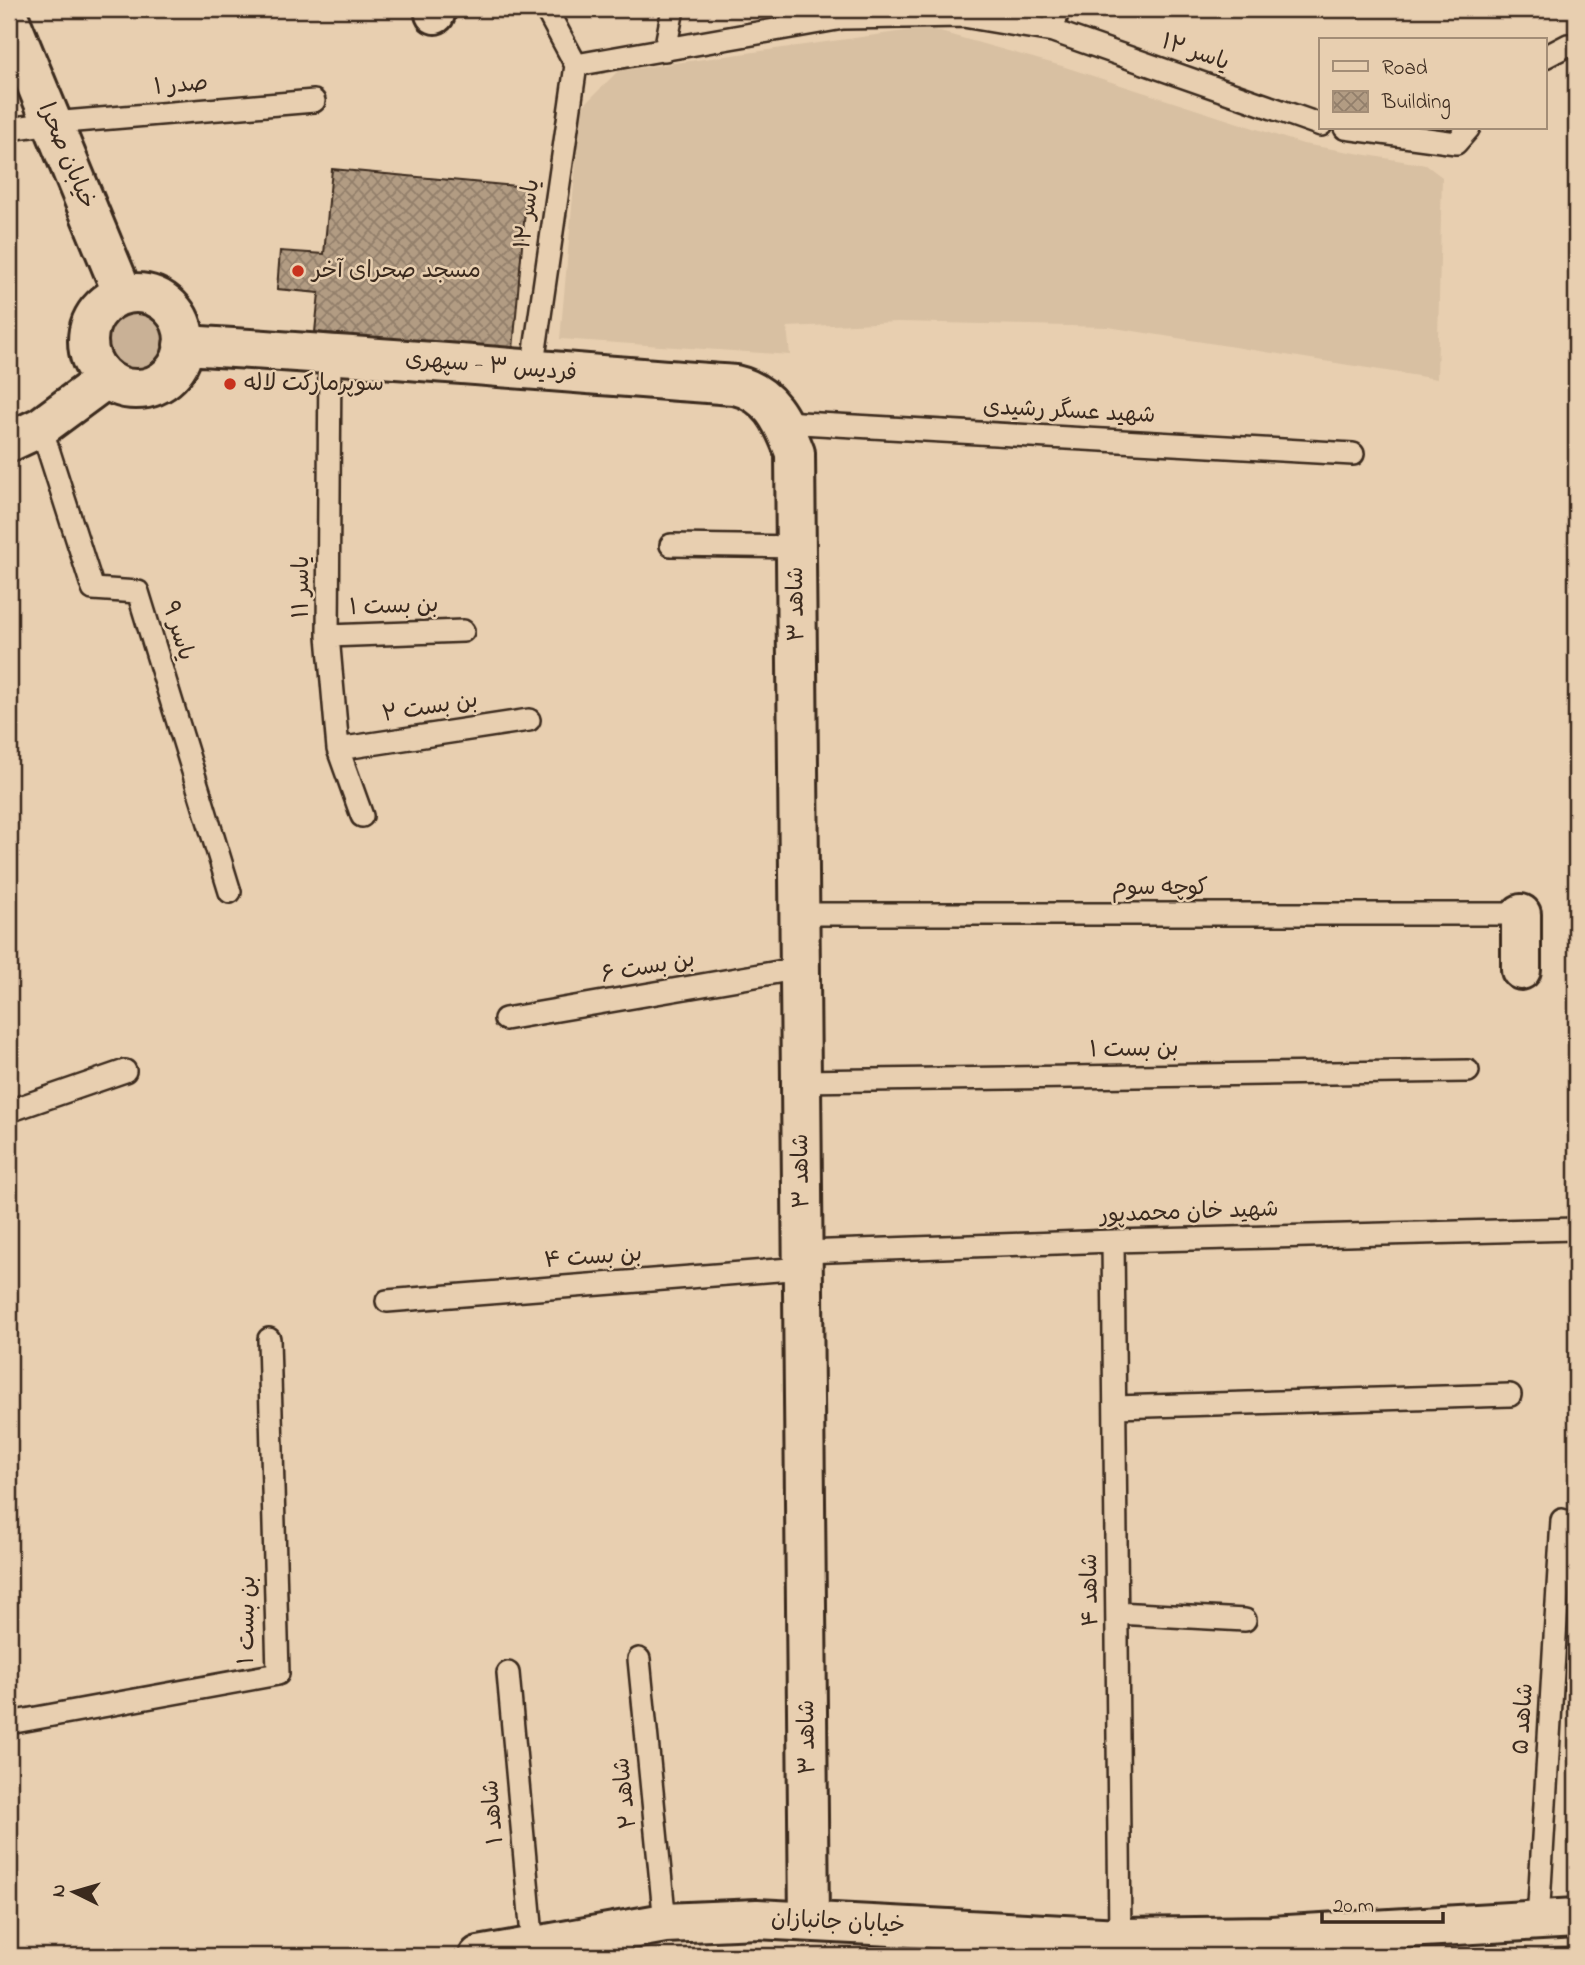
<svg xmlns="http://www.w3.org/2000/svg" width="1585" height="1965" viewBox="0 0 1585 1965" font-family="'Indie Flower','Playpen Sans Arabic',sans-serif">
  <defs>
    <pattern id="park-dots" width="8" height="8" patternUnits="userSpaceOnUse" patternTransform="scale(1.75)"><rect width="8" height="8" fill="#c9b196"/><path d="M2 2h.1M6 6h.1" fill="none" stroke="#a4907a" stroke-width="1.8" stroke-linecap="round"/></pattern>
    <pattern id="building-cross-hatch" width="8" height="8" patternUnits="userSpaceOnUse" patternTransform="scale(1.75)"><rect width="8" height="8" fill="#b29c83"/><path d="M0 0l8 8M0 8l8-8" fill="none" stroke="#927f6b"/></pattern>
  </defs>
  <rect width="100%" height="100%" fill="#e8cfb0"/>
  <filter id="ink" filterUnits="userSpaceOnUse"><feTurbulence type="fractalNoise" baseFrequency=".0143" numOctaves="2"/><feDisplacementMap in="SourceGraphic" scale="14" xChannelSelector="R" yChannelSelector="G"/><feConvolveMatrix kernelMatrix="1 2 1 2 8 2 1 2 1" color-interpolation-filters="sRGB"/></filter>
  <g filter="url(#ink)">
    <path fill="#d8c0a2" d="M926 28 1062 66 1303 144 1426 165 1442 177 1437 379 1108 327 898 322 787 327 790 355 560 339 581 108 618 71Z"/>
    <path fill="#c9b196" stroke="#826e5a" stroke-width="2" d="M103 342a33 33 0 1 1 66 0a33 33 0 1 1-66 0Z"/>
    <path fill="url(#park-dots)" stroke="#826e5a" stroke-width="2" d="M1576 1947V1956H1471Z"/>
    <path fill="url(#building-cross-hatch)" stroke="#3b2a1e" stroke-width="2" d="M332 169 527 187 513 350 315 332 319 293 277 289 280 251 324 254Z"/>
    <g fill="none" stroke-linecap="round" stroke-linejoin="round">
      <defs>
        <path id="service" d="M546 9 576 65
          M1053 31 1058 9
          M665 50 673 9
          M1545 57 1568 45 1576 46
          M1345 128 1456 143 1469 128
          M9 129 52 123 314 101
          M330 353 328 636 338 749 362 816
          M532 371 576 65 843 18 963 16 1053 31 1321 125
          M783 422 1353 454
          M41 427 93 589 138 592 230 892
          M671 545 796 547
          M328 636 463 631
          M338 749 529 720
          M800 914H1521
          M505 1019 801 968
          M801 1081 1468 1071
          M9 1111 125 1071
          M1113 1241 1120 1938
          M803 1252 1113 1241 1576 1229
          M387 1301 803 1268
          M1115 1407 1510 1395
          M1117 1613 1245 1620
          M639 1659 665 1923
          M508 1673 533 1947
          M9 1723 278 1674 269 1339
          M1538 1921 1562 1520"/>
        <path id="minor" d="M435 14 436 9
          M9 18 123 294
          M88 341a48 48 0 1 1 96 0a48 48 0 1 1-96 0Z
          M183 345C367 355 551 372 735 385 770 393 783 421 795 453L809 1921
          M9 442 41 427 106 379
          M1521 970V914
          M479 1956 665 1923 757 1919 1120 1938 1271 1936 1576 1918"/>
      </defs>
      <use href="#service" stroke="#3b2a1e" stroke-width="26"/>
      <use href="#minor" stroke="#3b2a1e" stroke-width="44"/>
      <use href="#service" stroke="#e8cfb0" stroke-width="21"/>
      <use href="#minor" stroke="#e8cfb0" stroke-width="38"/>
    </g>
  </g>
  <g fill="#c8321e" stroke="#e8cfb0" stroke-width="2.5">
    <circle cx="298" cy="271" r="7"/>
    <circle cx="230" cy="384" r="7"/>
  </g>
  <g text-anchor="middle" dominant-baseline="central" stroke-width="5" stroke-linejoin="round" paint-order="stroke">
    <g font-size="23" fill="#3b2a1e" stroke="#e8cfb0">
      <text transform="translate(1195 53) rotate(19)">یاسر ۱۲</text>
      <text transform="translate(181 86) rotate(-5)">صدر ۱</text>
      <text transform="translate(66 156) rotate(67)">خیابان صحرا</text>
      <text transform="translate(528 214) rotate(-82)">یاسر ۱۲</text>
      <text transform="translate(491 367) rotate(5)">فردیس ۳ - سپهری</text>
      <text transform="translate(1069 412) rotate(3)">شهید عسگر رشیدی</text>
      <text transform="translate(302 587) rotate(-90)">یاسر ۱۱</text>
      <text transform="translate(797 604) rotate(-91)">شاهد ۳</text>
      <text transform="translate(394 607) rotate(-2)">بن بست ۱</text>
      <text transform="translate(177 631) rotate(73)">یاسر ۹</text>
      <text transform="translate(430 708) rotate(-9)">بن بست ۲</text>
      <text x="1160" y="888">کوچه سوم</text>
      <text transform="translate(648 968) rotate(-10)">بن بست ۶</text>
      <text transform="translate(1134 1050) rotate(-1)">بن بست ۱</text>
      <text transform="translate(802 1171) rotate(-91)">شاهد ۳</text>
      <text transform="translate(1189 1213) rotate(-2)">شهید خان محمدپور</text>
      <text transform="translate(593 1258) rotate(-4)">بن بست ۴</text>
      <text transform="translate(1091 1590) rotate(-91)">شاهد ۴</text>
      <text transform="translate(248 1620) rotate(-89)">بن بست ۱</text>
      <text transform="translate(1524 1719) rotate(-86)">شاهد ۵</text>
      <text transform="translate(808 1737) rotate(-91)">شاهد ۳</text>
      <text transform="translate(626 1793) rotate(-96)">شاهد ۲</text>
      <text transform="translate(494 1812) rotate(-95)">شاهد ۱</text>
      <text transform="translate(838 1923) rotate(3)">خیابان جانبازان</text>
    </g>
    <g font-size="23" fill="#3b2a1e" stroke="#e8cfb0" text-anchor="start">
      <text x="312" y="271">مسجد صحرای آخر</text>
      <text x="244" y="384">سوپرمارکت لاله</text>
    </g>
  </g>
  <rect width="1585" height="1965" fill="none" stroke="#e8cfb0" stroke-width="35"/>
  <rect x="18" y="18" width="1550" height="1930" fill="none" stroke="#3b2a1e" stroke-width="2.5" filter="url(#ink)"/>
  <rect x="1319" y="38" width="228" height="91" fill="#e8cfb0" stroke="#a38d76" stroke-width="2"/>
  <rect x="1333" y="61" width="35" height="10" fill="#e8cfb0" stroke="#a38d76" stroke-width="2"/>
  <text x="1382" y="74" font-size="21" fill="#3b2a1e">Road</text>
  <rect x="1333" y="91" width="35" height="21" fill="url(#building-cross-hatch)" stroke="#a38d76" stroke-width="2"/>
  <text x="1382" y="108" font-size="21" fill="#3b2a1e">Building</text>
  <g transform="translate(74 1892) rotate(275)" stroke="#e8cfb0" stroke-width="5" paint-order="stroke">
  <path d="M0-5L12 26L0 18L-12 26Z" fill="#3b2a1e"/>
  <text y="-10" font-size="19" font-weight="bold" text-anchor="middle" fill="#3b2a1e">N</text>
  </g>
  <path d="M1322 1912v10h121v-10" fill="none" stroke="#3b2a1e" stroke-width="3.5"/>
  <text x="1333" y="1912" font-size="21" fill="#3b2a1e" stroke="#e8cfb0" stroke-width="5" paint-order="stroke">20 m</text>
</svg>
